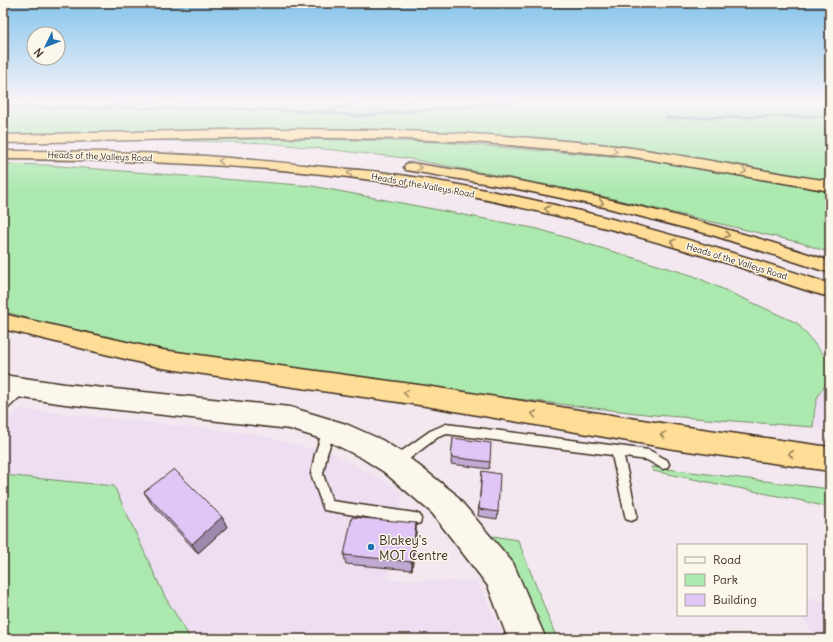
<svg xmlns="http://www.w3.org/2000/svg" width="833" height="642" viewBox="0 0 833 642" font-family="Delius,sans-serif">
  <rect width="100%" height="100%" fill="#f3e8ef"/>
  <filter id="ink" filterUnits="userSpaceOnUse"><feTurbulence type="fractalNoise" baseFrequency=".025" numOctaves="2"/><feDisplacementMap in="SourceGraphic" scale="8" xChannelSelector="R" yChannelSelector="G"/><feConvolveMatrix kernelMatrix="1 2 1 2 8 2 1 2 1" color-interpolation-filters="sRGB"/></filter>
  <g filter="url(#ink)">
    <path fill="#eddef1" d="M830 381V430L813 427 815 401 825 385Z
      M20 409 256 434 308 448 330 452 394 486 403 493 394 530 387 580 477 581 505 639H191L165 597 114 486 3 475V425Z
      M806 598 830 603V639H818L800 615H806Z"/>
    <path fill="#ace9af" stroke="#748a66" d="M3 101H830V182L617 145 517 138 336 129 242 128 3 135Z
      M295 139 438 142 653 160 830 189V253L802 243 584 192 405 158 269 143 137 140Z
      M3 164 46 165 312 186 538 229 694 276 797 323 830 362V381C814 394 815 408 813 427L654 415 398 385 168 350 77 333 3 311Z
      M651 467 830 489V508L803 501 653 471Z
      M3 475 114 486 165 597 191 639H3Z
      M486 535 518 540 557 639H540Z"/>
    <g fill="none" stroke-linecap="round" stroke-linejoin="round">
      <path stroke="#6e959b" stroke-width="2.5" d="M105 106 159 102 231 101
        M3 107 212 108 323 112 358 116 519 101
        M327 111 364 101
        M666 118 830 116"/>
      <defs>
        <path id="lane" d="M22 384 26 385 27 388 26 391 7 409 3 410V399L18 385Z
          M446 424 649 450 667 460 669 464 667 468 663 469 647 460 624 457 637 515 636 519 631 521 626 519 625 515 612 455 447 434 438 437 400 466 396 467 392 466 390 462 392 458 430 431Z
          M329 425 333 427 335 430 327 454 323 474 332 501 415 513 420 515 421 519 420 523 415 525 324 510 311 474 315 454 323 430 325 427Z"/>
        <path id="secondary" d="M3 375 65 384 290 407 346 424 382 440 404 454 454 493 513 563 546 639H508L488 586 432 513 384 472 362 458 328 441 290 429 65 404 3 395Z"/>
        <path id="highway" d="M272 129C387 129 502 133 616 146 688 155 758 171 830 181V191L629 156 474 142 407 139 272 137 3 143V135Z
          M3 151C71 151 138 152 206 156 246 159 285 163 324 167 345 169 366 170 387 173 538 195 685 236 830 284V297C797 289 766 276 733 265 676 247 617 230 558 216 499 202 439 189 379 181 255 164 129 160 3 159Z
          M411 163C555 184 692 215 830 261V273L712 235 604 207 513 188 406 170 404 167 406 164Z
          M3 314 162 350 426 386 674 425 830 447V471L674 449 426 406 162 368 3 329Z"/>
      </defs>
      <use href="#lane" stroke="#3b2a1e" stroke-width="3"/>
      <use href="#secondary" stroke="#3b2a1e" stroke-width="3"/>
      <use href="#highway" stroke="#3b2a1e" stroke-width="3"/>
      <use href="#lane" fill="#fbf7ec" fill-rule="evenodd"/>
      <use href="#secondary" fill="#fbf7ec" fill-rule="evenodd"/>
      <use href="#highway" fill="#fedd96" fill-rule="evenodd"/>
    </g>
    <path fill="#c0aad4" stroke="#3b2a1e" d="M453 438 490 462 489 469 451 464Z
      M482 471 498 512 497 519 478 516Z
      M144 492 222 517 227 527 198 553 151 503Z
      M416 523V532L412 570 346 564 344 555Z"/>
    <path fill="#9c8bac" stroke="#3b2a1e" d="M222 517 227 527 198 553 192 544Z
      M416 523V532L412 570V562Z"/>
    <path fill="#dfc6f6" stroke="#3b2a1e" d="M453 438 491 443 490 462 451 457Z
      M174 469 222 517 192 544 144 492Z
      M482 471 500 474 498 512 479 509Z
      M352 517 416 523 412 562 344 555Z"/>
    <defs><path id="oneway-chevron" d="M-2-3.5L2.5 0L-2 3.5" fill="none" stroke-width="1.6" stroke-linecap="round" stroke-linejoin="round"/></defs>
    <g stroke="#9c845a">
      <use href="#oneway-chevron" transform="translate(615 151) rotate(6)"/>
      <use href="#oneway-chevron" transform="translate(221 161) rotate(-177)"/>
      <use href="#oneway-chevron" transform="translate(419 168) rotate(9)"/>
      <use href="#oneway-chevron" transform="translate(744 171) rotate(10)"/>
      <use href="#oneway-chevron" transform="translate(350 173) rotate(-174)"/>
      <use href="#oneway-chevron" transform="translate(601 203) rotate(13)"/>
      <use href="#oneway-chevron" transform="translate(547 209) rotate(-166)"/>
      <use href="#oneway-chevron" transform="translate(727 235) rotate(16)"/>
      <use href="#oneway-chevron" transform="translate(673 242) rotate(-163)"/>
      <use href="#oneway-chevron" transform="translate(406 393) rotate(-172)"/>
      <use href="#oneway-chevron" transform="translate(534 414) rotate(-170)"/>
      <use href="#oneway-chevron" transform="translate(663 435) rotate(-171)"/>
      <use href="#oneway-chevron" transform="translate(791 454) rotate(-173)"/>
    </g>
  </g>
  <linearGradient id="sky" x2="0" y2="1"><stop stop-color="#85c4eb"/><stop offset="0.53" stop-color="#faf5f8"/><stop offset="1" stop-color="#faf5f8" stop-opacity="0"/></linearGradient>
  <rect width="833" height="191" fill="url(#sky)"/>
  <circle fill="#1f6fb2" stroke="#fbf7ec" stroke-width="1.5" cx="371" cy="547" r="4"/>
  <g text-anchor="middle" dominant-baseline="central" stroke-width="3" stroke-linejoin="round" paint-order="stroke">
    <g font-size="9" fill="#3b2a1e" stroke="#fbf7ec">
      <text transform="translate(100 156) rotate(2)">Heads of the Valleys Road</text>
      <text transform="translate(423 185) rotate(10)">Heads of the Valleys Road</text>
      <text transform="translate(737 261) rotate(17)">Heads of the Valleys Road</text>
    </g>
    <g font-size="13" fill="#3b2a1e" stroke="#fbf7ec" text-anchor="start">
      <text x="379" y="540">Blakey's<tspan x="379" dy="15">MOT Centre</tspan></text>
    </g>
  </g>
  <rect width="833" height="642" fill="none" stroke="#fbf7ec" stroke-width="16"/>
  <rect x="8" y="8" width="817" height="626" fill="none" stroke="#3b2a1e" stroke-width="1.5" filter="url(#ink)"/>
  <rect x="677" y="544" width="130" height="72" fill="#fbf7ec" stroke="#aea59a"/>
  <rect x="685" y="557" width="20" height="6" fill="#fbf7ec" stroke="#aea59a"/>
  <text x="713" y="564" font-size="12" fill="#3b2a1e">Road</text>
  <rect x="685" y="574" width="20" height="12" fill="#ace9af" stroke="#aea59a"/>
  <text x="713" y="584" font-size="12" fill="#3b2a1e">Park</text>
  <rect x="685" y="594" width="20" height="12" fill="#dfc6f6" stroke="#aea59a"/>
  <text x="713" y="604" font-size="12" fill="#3b2a1e">Building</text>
  <g transform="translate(46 46) rotate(227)"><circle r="19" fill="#fbf7ec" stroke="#aea59a"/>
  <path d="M0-3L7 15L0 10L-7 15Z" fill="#1f6fb2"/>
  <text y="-6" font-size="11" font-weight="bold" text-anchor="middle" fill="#3b2a1e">N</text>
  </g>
</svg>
